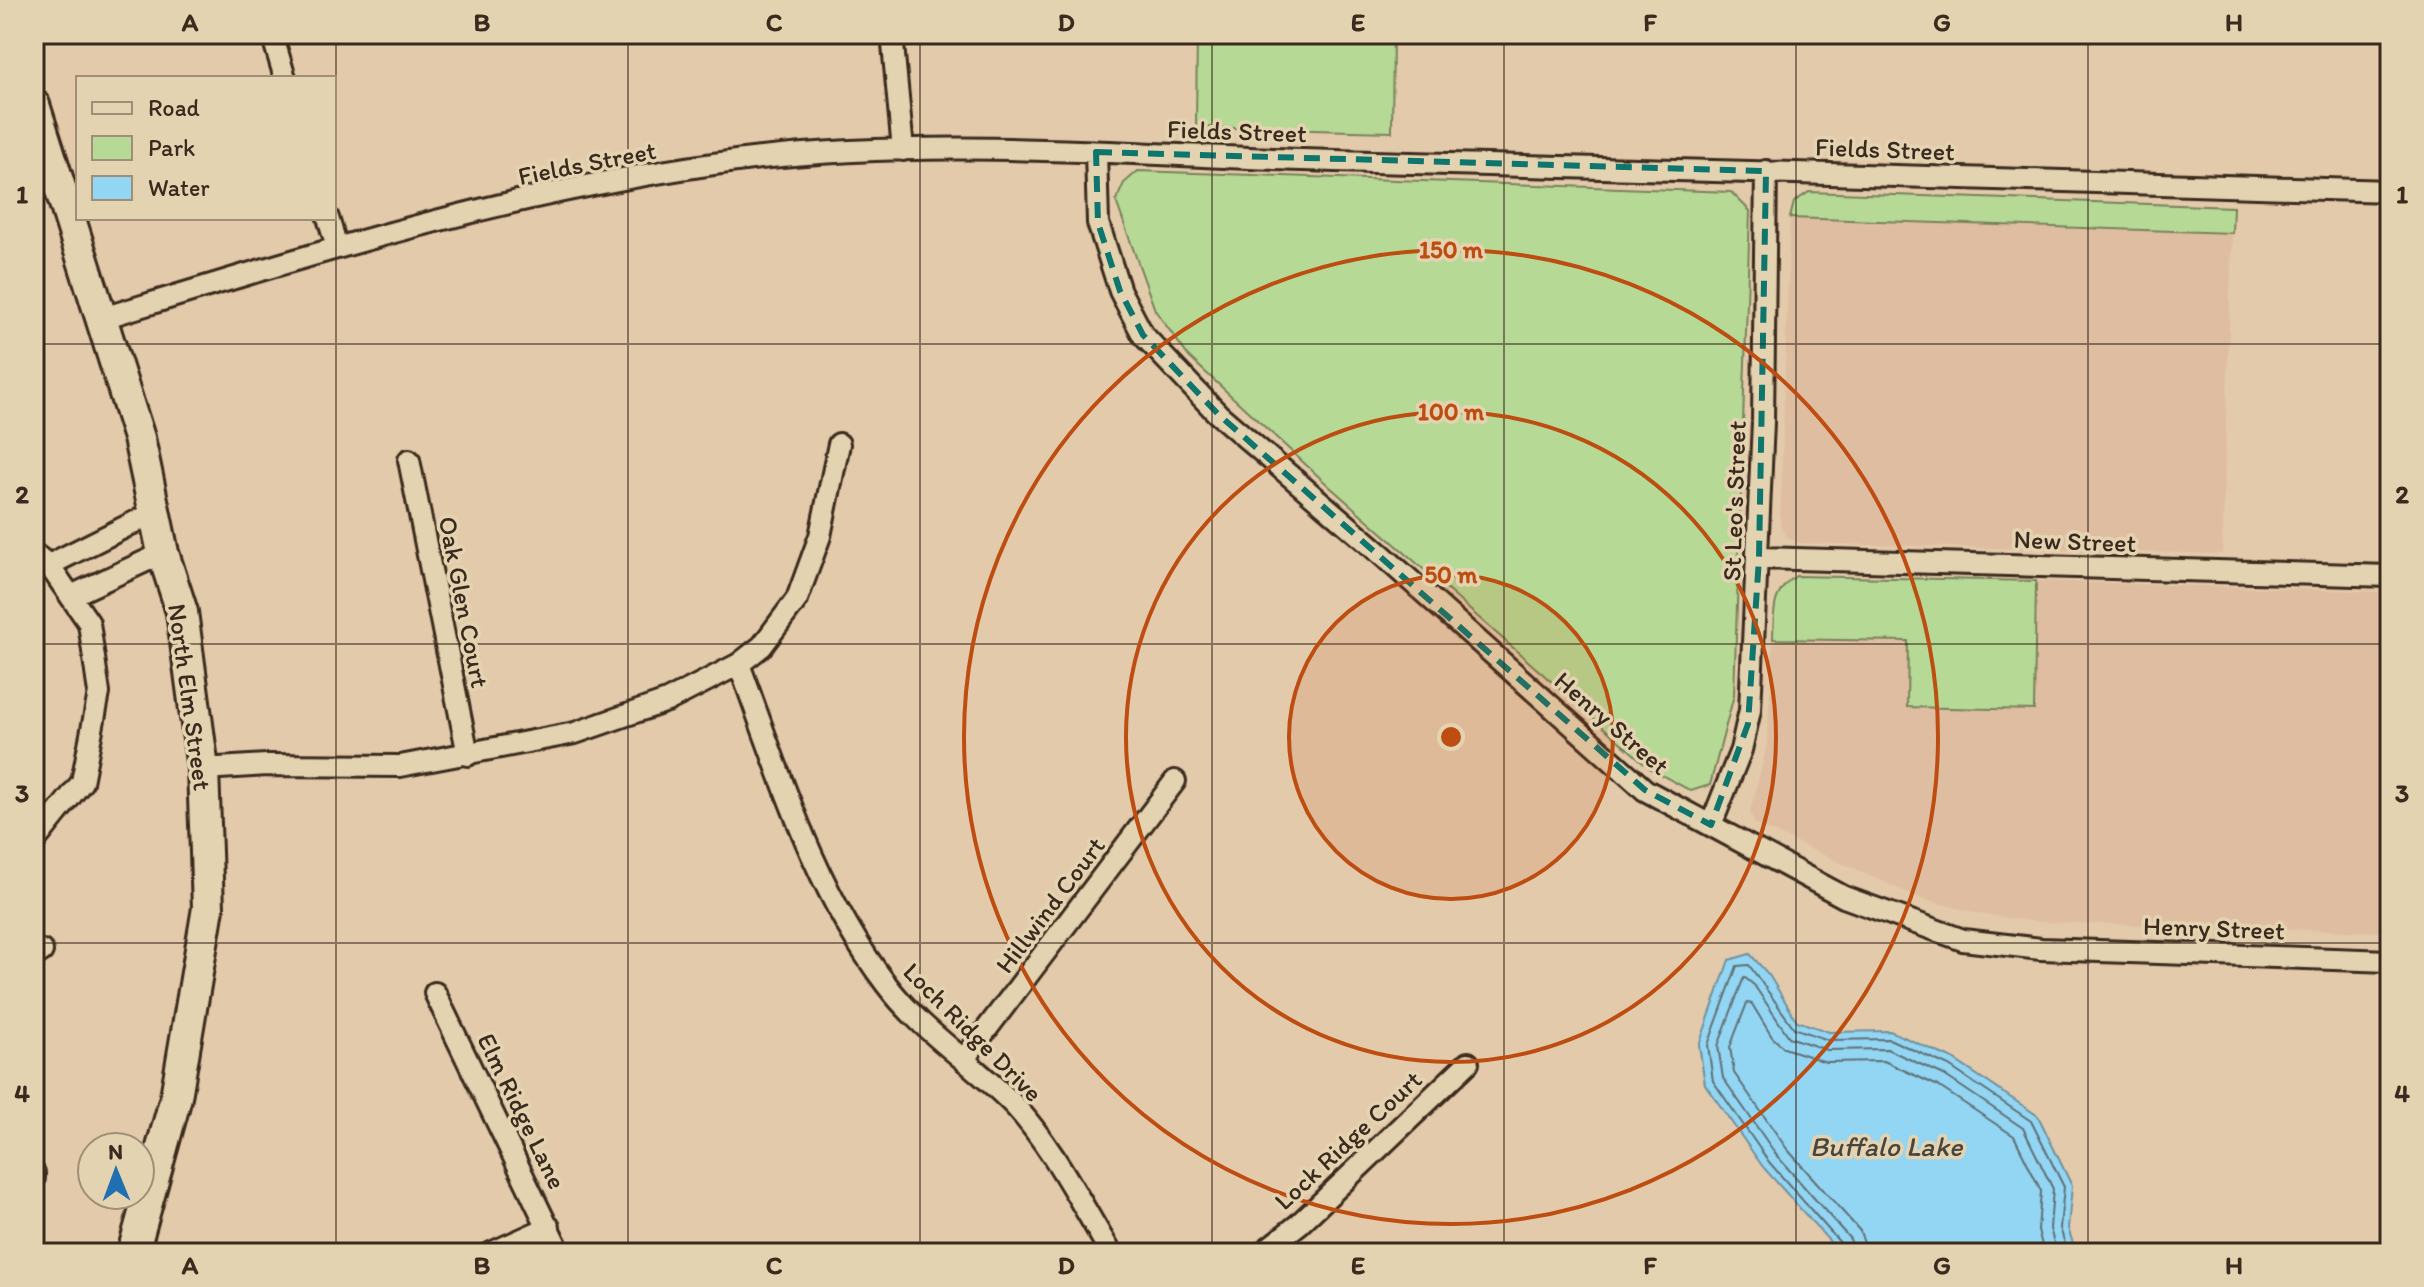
<svg xmlns="http://www.w3.org/2000/svg" width="2424" height="1287" viewBox="0 0 2424 1287" font-family="Itim,sans-serif">
  <rect width="100%" height="100%" fill="#e3caab"/>
  <filter id="ink" filterUnits="userSpaceOnUse"><feTurbulence type="fractalNoise" baseFrequency=".0125" numOctaves="2"/><feDisplacementMap in="SourceGraphic" scale="16" xChannelSelector="R" yChannelSelector="G"/><feConvolveMatrix kernelMatrix="1 2 1 2 8 2 1 2 1" color-interpolation-filters="sRGB"/></filter>
  <g filter="url(#ink)">
    <path fill="#dfbda1" d="M1790 218 2232 233 2222 554 1798 543 1786 536 1780 524Z
      M2036 581 2390 592V932L2038 922 1979 914 1919 898 1755 824 1750 812 1767 745 1773 639 1909 641 2034 710Z"/>
    <path fill="#b6da95" stroke="#78825a" stroke-width="2" d="M1197 34H1393L1392 132 1196 127Z
      M1138 171 1731 192 1750 211 1734 695 1710 785 1691 791 1652 770 1330 487 1189 357 1155 310 1116 201 1124 183Z
      M1809 192 2233 207 2232 233 1790 218 1794 202Z
      M1796 576 2036 581 2034 710 1907 707 1908 641 1773 639C1774 612 1771 592 1796 576Z"/>
    <path fill="#93d6f4" stroke="#70919e" stroke-width="2" d="M1750 954 1769 975 1797 1021 1829 1032 1890 1031 1953 1059 2038 1116 2072 1186 2068 1228 2076 1253H1840L1763 1167 1705 1084 1699 1045 1729 960Z"/>
    <g fill="none" stroke-linecap="round" stroke-linejoin="round">
      <path stroke="#5e6f74" stroke-width="2" d="M1844 1253 1842 1245 1769 1162 1713 1081 1708 1045 1737 966 1749 965 1794 1028 1828 1040 1889 1039 1949 1066 2031 1121 2064 1187 2060 1228 2068 1253
        M1855 1253 1850 1239 1777 1156 1723 1078 1718 1046 1744 977 1754 985 1789 1037 1827 1050 1887 1049 1944 1075 2023 1128 2053 1189 2050 1229 2057 1253
        M1867 1253 1860 1231 1787 1149 1734 1073 1730 1047 1747 1003 1752 1004 1772 1037 1784 1048 1826 1062 1884 1061 1938 1086 2014 1136 2041 1191 2038 1230 2044 1253"/>
      <defs>
        <path id="street" d="M272 34 285 78
          M892 34 903 150
          M1096 152 1098 223 1120 291 1143 335 1218 414 1382 555 1645 790 1844 897 1963 940 2041 949 2390 961
          M328 218 337 247
          M103 318C313 254 525 187 744 160 940 136 1139 156 1335 161 1687 169 2038 180 2390 191
          M409 460 468 755
          M34 554 49 565 89 623 99 693 82 782 34 842
          M1759 558 2390 576
          M49 565 155 512
          M73 595 163 553
          M739 664C779 772 815 891 886 984 922 1032 973 1063 1014 1105 1053 1147 1081 1204 1111 1253
          M203 769 267 765 400 766 575 733 667 701 739 664 762 646 797 599 820 536 839 444
          M1711 825 1741 750 1750 710 1763 422 1766 171
          M34 956 42 951
          M435 993 560 1253
          M964 1059 1175 781
          M34 1173V1178
          M491 1253 549 1227
          M1262 1253 1299 1224 1468 1063"/>
        <path id="secondary" d="M34 105 139 438 163 553 182 612 203 769 208 908 176 1097 133 1253"/>
      </defs>
      <use href="#street" stroke="#3b2a1e" stroke-width="26"/>
      <use href="#secondary" stroke="#3b2a1e" stroke-width="36"/>
      <use href="#street" stroke="#e4d3b0" stroke-width="20"/>
      <use href="#secondary" stroke="#e4d3b0" stroke-width="30"/>
    </g>
  </g>
  <path fill="none" stroke="#0f766e" stroke-width="6" stroke-dasharray="16 10" stroke-linejoin="round" d="M1096 152 1766 171 1759 558 1748 724 1711 825 1645 790 1218 414 1143 335 1120 291 1098 223Z"/>
  <path fill="none" stroke="#3b2a1e" stroke-width="2" stroke-opacity="0.55" d="M336 34V1253M628 34V1253M920 34V1253M1212 34V1253M1504 34V1253M1796 34V1253M2088 34V1253M34 344H2390M34 644H2390M34 943H2390"/>
  <circle cx="1451" cy="737" r="162" fill="#bd4d10" fill-opacity=".12"/>
  <g fill="none" stroke="#bd4d10" stroke-width="4">
    <circle cx="1451" cy="737" r="162"/>
    <circle cx="1451" cy="737" r="325"/>
    <circle cx="1451" cy="737" r="487"/>
  </g>
  <g text-anchor="middle" dominant-baseline="central" stroke-width="7" stroke-linejoin="round" paint-order="stroke">
    <g font-size="26" fill="#3b2a1e" stroke="#e4d3b0">
      <text transform="translate(1237 131) rotate(2)">Fields Street</text>
      <text transform="translate(1885 149) rotate(2)">Fields Street</text>
      <text transform="translate(587 163) rotate(-11)">Fields Street</text>
      <text transform="translate(1734 501) rotate(-88)">St Leo's Street</text>
      <text transform="translate(2075 541) rotate(2)">New Street</text>
      <text transform="translate(464 602) rotate(79)">Oak Glen Court</text>
      <text transform="translate(190 697) rotate(82)">North Elm Street</text>
      <text transform="translate(1612 723) rotate(41)">Henry Street</text>
      <text transform="translate(1050 905) rotate(-53)">Hillwind Court</text>
      <text transform="translate(2214 928) rotate(2)">Henry Street</text>
      <text transform="translate(973 1032) rotate(45)">Loch Ridge Drive</text>
      <text transform="translate(522 1111) rotate(64)">Elm Ridge Lane</text>
      <text transform="translate(1348 1140) rotate(-43)">Lock Ridge Court</text>
    </g>
    <g font-size="28" font-style="italic" fill="#48443e" stroke="#e4d3b0">
      <text x="1886" y="1146">Buffalo Lake</text>
    </g>
  </g>
  <circle cx="1451" cy="737" r="12" fill="#bd4d10" stroke="#e4d3b0" stroke-width="4"/>
  <g font-size="24" text-anchor="middle" font-weight="bold" fill="#bd4d10" stroke="#e4d3b0" stroke-width="7" stroke-linejoin="round" paint-order="stroke">
    <text x="1451" y="258">150 m</text>
    <text x="1451" y="420">100 m</text>
    <text x="1451" y="583">50 m</text>
  </g>
  <rect width="2424" height="1287" fill="none" stroke="#e4d3b0" stroke-width="88"/>
  <rect x="76" y="76" width="260" height="144" fill="#e4d3b0" stroke="#a08f76" stroke-width="2"/>
  <rect x="92" y="102" width="40" height="12" fill="#e4d3b0" stroke="#a08f76" stroke-width="2"/>
  <text x="148" y="116" font-size="24" fill="#3b2a1e">Road</text>
  <rect x="92" y="136" width="40" height="24" fill="#b6da95" stroke="#a08f76" stroke-width="2"/>
  <text x="148" y="156" font-size="24" fill="#3b2a1e">Park</text>
  <rect x="92" y="176" width="40" height="24" fill="#93d6f4" stroke="#a08f76" stroke-width="2"/>
  <text x="148" y="196" font-size="24" fill="#3b2a1e">Water</text>
  <g transform="translate(116 1171) rotate(359)"><circle r="38" fill="#e4d3b0" stroke="#a08f76" stroke-width="2"/>
  <path d="M0-6L14 30L0 20L-14 30Z" fill="#1f6fb2"/>
  <text y="-12" font-size="22" font-weight="bold" text-anchor="middle" fill="#3b2a1e">N</text>
  </g>
  <rect x="44" y="44" width="2336" height="1199" fill="none" stroke="#3b2a1e" stroke-width="3"/>
  <g font-size="26" text-anchor="middle" font-weight="bold" fill="#3b2a1e">
    <text x="190" y="31">A</text>
    <text x="482" y="31">B</text>
    <text x="774" y="31">C</text>
    <text x="1066" y="31">D</text>
    <text x="1358" y="31">E</text>
    <text x="1650" y="31">F</text>
    <text x="1942" y="31">G</text>
    <text x="2234" y="31">H</text>
    <text x="22" y="203">1</text>
    <text x="2402" y="203">1</text>
    <text x="22" y="503">2</text>
    <text x="2402" y="503">2</text>
    <text x="22" y="802">3</text>
    <text x="2402" y="802">3</text>
    <text x="22" y="1102">4</text>
    <text x="2402" y="1102">4</text>
    <text x="190" y="1274">A</text>
    <text x="482" y="1274">B</text>
    <text x="774" y="1274">C</text>
    <text x="1066" y="1274">D</text>
    <text x="1358" y="1274">E</text>
    <text x="1650" y="1274">F</text>
    <text x="1942" y="1274">G</text>
    <text x="2234" y="1274">H</text>
  </g>
</svg>
